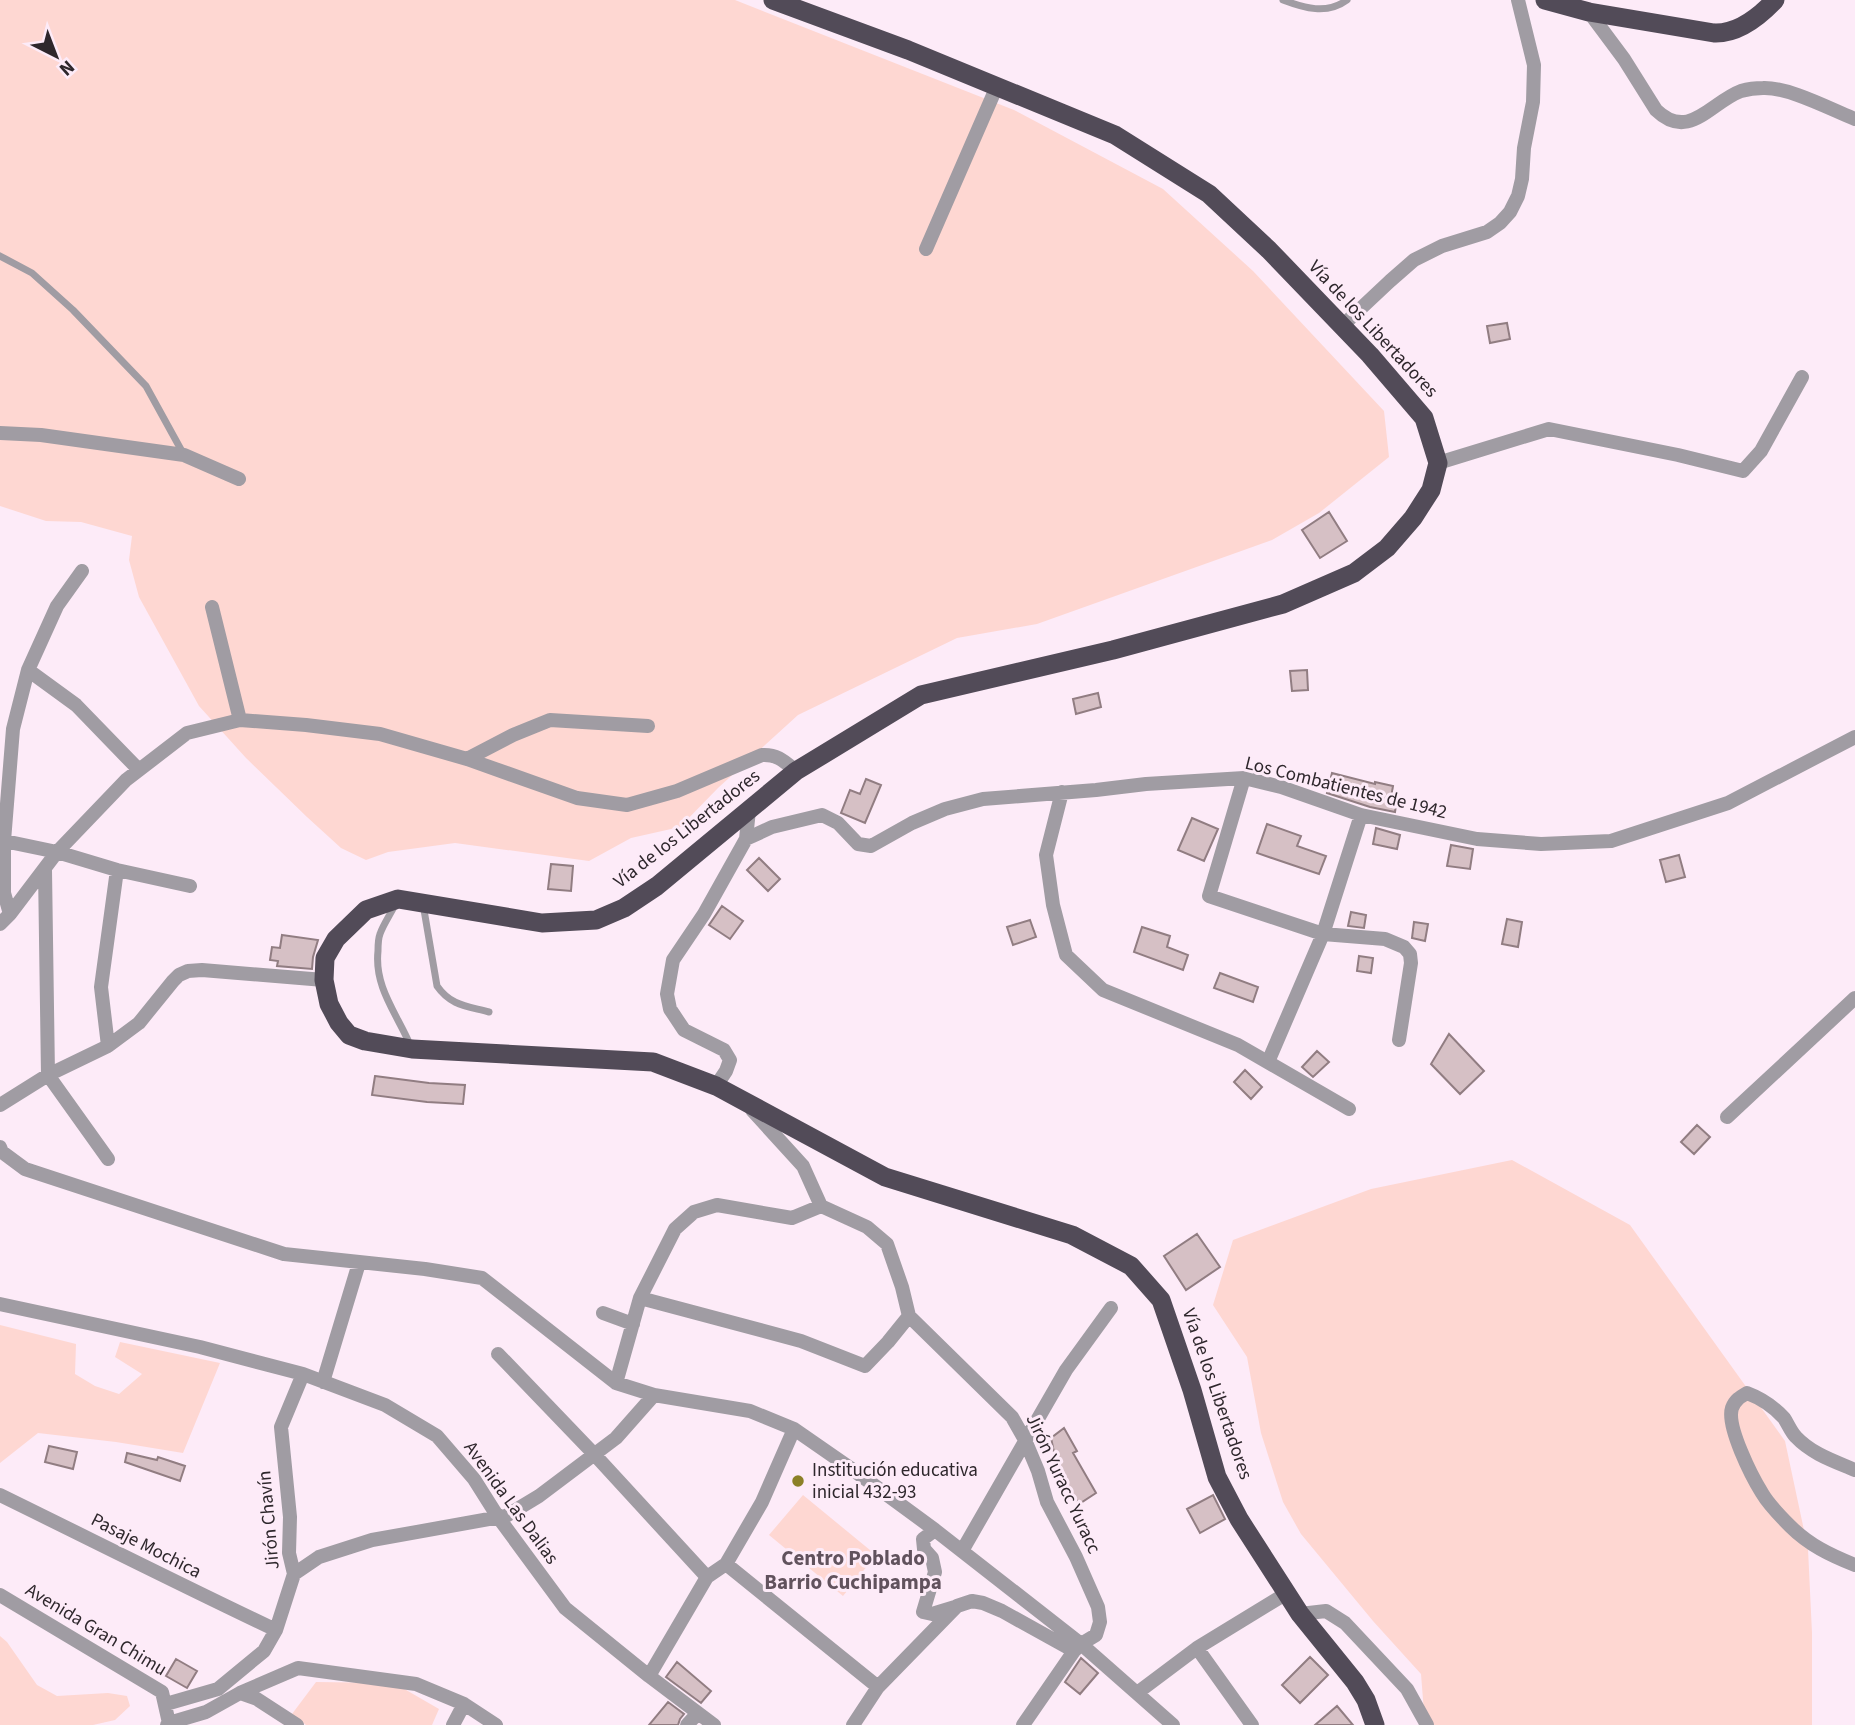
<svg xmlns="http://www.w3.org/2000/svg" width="1855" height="1725" viewBox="0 0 1855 1725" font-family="'Source Sans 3',sans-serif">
  <rect width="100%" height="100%" fill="#fdebf8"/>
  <path fill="#fed7d2" d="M0 0H735L1014 110 1163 189 1253 271 1384 411 1389 457 1319 513 1272 540 1037 624 957 638 798 715 718 788 680 827 631 838 589 861 455 843 388 852 366 860 341 848 307 817 246 758 199 706 139 597 129 560 132 536 81 522 46 521 0 506Z
    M1512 1160 1630 1225 1785 1441 1808 1549 1812 1633V1725H1425L1421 1674 1373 1621 1301 1534 1283 1502 1261 1433 1247 1357 1213 1305 1233 1240 1371 1189Z
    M0 1325 76 1344 75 1374 95 1386 119 1394 142 1374 115 1357 120 1342 220 1363 183 1453 116 1442 38 1433 0 1463Z
    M803 1495 876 1555 843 1596 769 1535Z
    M0 1636 7 1642 37 1685 57 1696 108 1693 127 1696 130 1706 115 1720 93 1725H0Z
    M316 1682 394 1683 439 1709 432 1725H306L292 1714Z"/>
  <path fill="#d6c0c5" stroke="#917d82" stroke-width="2" d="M1507 323 1510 339 1490 343 1487 326Z
    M1329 512 1347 541 1320 558 1302 530Z
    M1307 670 1308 690 1292 691 1290 671Z
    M1098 693 1101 707 1076 714 1073 699Z
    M1332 773 1375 784V782L1393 786 1391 798 1397 799 1395 812 1370 807 1327 793Z
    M866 779 881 785 865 823 841 813 850 790 860 794Z
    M1192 818 1218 829 1204 861 1178 850Z
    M1267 824 1301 836 1297 846 1326 856 1319 874 1257 853Z
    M1376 828 1400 835 1397 849 1373 844Z
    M1451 845 1473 849 1470 869 1447 866Z
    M1679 855 1685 877 1666 882 1660 860Z
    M759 858 780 879 768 891 747 870Z
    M551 864 573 866 571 891 548 889Z
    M722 906 743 921 730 939 709 925Z
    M1351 912 1366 915 1364 928 1348 926Z
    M1507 919 1522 922 1518 947 1502 944Z
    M1030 920 1036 937 1013 945 1007 927Z
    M1414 922 1428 924 1425 941 1412 938Z
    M1142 927 1170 936 1167 947 1188 955 1183 970 1134 952Z
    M282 935 318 940 313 957 312 969 277 966 278 961 270 960 272 947 280 948Z
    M1359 956 1373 958 1371 973 1357 971Z
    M1220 973 1258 987 1253 1002 1214 988Z
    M1449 1034 1484 1071 1460 1094 1431 1064Z
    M1317 1051 1329 1062 1313 1077 1302 1067Z
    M1245 1070 1262 1087 1251 1099 1234 1082Z
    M375 1076 429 1083 465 1085 463 1104 427 1102 372 1095Z
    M1697 1125 1710 1137 1694 1154 1681 1142Z
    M1197 1234 1220 1267 1186 1290 1164 1256Z
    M1064 1428 1077 1451 1073 1453 1096 1493 1079 1504 1058 1471 1051 1438Z
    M49 1446 77 1452 73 1469 45 1462Z
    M127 1453 157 1460 158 1457 185 1466 180 1481 125 1462Z
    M1213 1495 1225 1519 1200 1533 1187 1509Z
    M1310 1657 1328 1675 1300 1703 1282 1685Z
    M1081 1658 1098 1673 1080 1694 1065 1682Z
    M176 1659 197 1671 187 1688 166 1676Z
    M677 1662 711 1691 701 1703 666 1677Z
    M668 1702 684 1714 680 1719 678 1725H649Z
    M1337 1706 1353 1725H1315Z"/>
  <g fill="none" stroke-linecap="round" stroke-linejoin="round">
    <path stroke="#a09ca3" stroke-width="7" d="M1283 0C1304 8 1327 15 1347 0
      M0 256 32 273 73 310 146 386 184 455
      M423 904 437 986C451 1006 467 1006 489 1012
      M395 905C390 915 383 925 380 934 378 939 378 946 378 951 374 988 398 1015 411 1047"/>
    <path stroke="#a09ca3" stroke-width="14" d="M1589 12 1624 59 1656 110C1689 142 1711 102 1741 91 1748 89 1756 88 1763 88 1789 87 1830 109 1855 119
      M926 249 997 86
      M1341 327 1390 281 1414 260 1442 246 1487 232 1500 223 1510 212 1518 196 1522 179 1524 148 1533 102 1534 65 1518 0
      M0 433 41 435 184 455 239 479
      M1438 463 1549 429 1678 455 1743 471 1761 451 1802 377
      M212 607 240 720
      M28 670 76 705 139 770
      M467 759 513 735 550 720 648 726
      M1244 778 1209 896 1323 934 1385 939 1404 947 1410 954 1411 963 1399 1040
      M1062 792 1046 855 1053 905 1066 955 1103 990 1238 1045 1349 1109
      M746 839 772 827 822 815 838 823 858 844 871 846 912 823 945 809 983 799 1096 790 1146 784 1244 778 1281 787 1361 815 1477 839 1541 844 1611 841 1728 803 1855 737
      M0 840 57 852 117 870 190 886
      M45 870 48 1075 108 1159
      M10 914 4 893V841L13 729 28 670 57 606 82 571
      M0 924 10 914 57 852 126 780 187 733 240 720 306 725 380 734 467 759 577 798 627 805 677 791 762 755C778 754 785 762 796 771
      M108 1046 101 987 117 870
      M1268 1062 1323 934 1361 815
      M716 1086 726 1071 730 1060 724 1050 684 1030 670 1009 667 994 673 960 704 914 746 839 749 810
      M0 1105 48 1075 108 1046 139 1023 173 981 179 975 188 971 202 970 324 980
      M752 1110 803 1166 821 1206 867 1227 887 1244 902 1287 909 1316 1012 1417 1025 1440 1038 1471 1047 1502 1076 1557 1098 1607 1100 1622 1096 1635 1081 1644 1173 1725
      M1727 1117 1855 998
      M0 1147 2 1152 25 1169 284 1254 425 1269 482 1278 616 1383 654 1395 750 1411 794 1429 856 1472 935 1530 1081 1644 1074 1651 1023 1725
      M640 1298 801 1341 865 1366 888 1342 909 1316
      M0 1304 200 1347 303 1374 385 1405 437 1436 474 1479 498 1517 565 1608 649 1676 714 1725
      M603 1313 633 1324
      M498 1354 594 1454 707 1577
      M323 1382 359 1263
      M616 1383 640 1298 675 1229 694 1212 717 1205 792 1218 821 1206
      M1855 1470C1834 1461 1812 1454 1796 1437 1791 1432 1788 1424 1784 1418 1773 1406 1763 1399 1747 1393 1740 1397 1735 1400 1732 1408 1726 1426 1752 1477 1762 1493 1769 1505 1781 1517 1790 1526 1809 1545 1830 1555 1855 1565
      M0 1495C92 1540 183 1586 276 1630
      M935 1530 923 1539 924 1549 932 1558 935 1572 923 1612 932 1614 955 1607
      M962 1551 1066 1370 1111 1308
      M726 1564 878 1687
      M294 1574 319 1557 372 1540 506 1516 539 1496 616 1438 654 1395
      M0 1595 162 1692 169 1723 167 1725
      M1300 1614 1326 1611 1345 1623 1407 1689 1427 1725
      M1197 1648 1252 1725
      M649 1676 707 1577 726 1564 762 1502 794 1429
      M240 1693 298 1668 416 1684 464 1704 496 1725
      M1137 1693 1197 1648 1287 1593
      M166 1704 218 1689 264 1651 276 1630 294 1574 289 1553 290 1517 281 1427 303 1374
      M169 1723 206 1712 240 1693 257 1699 297 1725
      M453 1725 464 1704
      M687 1725 698 1713
      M853 1725 878 1687 957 1606 972 1601 983 1603 1002 1611 1074 1651"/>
    <path stroke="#524b58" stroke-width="19" d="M773 0 908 50 1115 135 1209 194 1269 250 1370 355 1424 418 1438 463 1431 490 1413 518 1387 548 1354 573 1283 604 1113 650 921 695 796 771 657 886 624 908 596 920 542 923 398 899 366 910 336 939 325 958 324 980 329 1004 339 1023 349 1035 365 1041 412 1049 653 1062 716 1086 885 1177 1072 1235 1131 1266 1161 1300 1192 1390 1217 1477 1239 1519 1300 1614 1355 1682 1366 1700 1375 1725
      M1545 0 1589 12 1714 33C1738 34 1759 17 1775 0"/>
  </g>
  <circle fill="#8b8027" stroke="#fdebf8" stroke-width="2.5" cx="798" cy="1481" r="7"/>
  <g text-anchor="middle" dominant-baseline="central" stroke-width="6" stroke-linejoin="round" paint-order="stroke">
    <g font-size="19" fill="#2e272c" stroke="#fdebf8">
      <text transform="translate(1373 329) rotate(47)">Vía de los Libertadores</text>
      <text transform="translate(1346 788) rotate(14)">Los Combatientes de 1942</text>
      <text transform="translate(687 829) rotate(-38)">Vía de los Libertadores</text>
      <text transform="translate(1217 1394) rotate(71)">Vía de los Libertadores</text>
      <text transform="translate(1063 1484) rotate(65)">Jirón Yuracc Yuracc</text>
      <text transform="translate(511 1503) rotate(54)">Avenida Las Dalias</text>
      <text transform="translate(269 1520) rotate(-95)">Jirón Chavín</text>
      <text transform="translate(146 1546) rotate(27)">Pasaje Mochica</text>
      <text transform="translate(96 1630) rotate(31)">Avenida Gran Chimu</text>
    </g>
    <g font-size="19" fill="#2e272c" stroke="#fdebf8" text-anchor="start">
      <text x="812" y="1470">Institución educativa<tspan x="812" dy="22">inicial 432-93</tspan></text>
    </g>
    <g font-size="21" font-weight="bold" fill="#61525d" stroke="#fdebf8">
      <text x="853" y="1558">Centro Poblado<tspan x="853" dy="24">Barrio Cuchipampa</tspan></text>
    </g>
  </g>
  <g transform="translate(56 56) rotate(138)" stroke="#fdebf8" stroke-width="5" paint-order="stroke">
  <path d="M0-5L12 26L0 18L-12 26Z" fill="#2e272c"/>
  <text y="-10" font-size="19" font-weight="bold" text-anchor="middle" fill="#2e272c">N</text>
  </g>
</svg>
